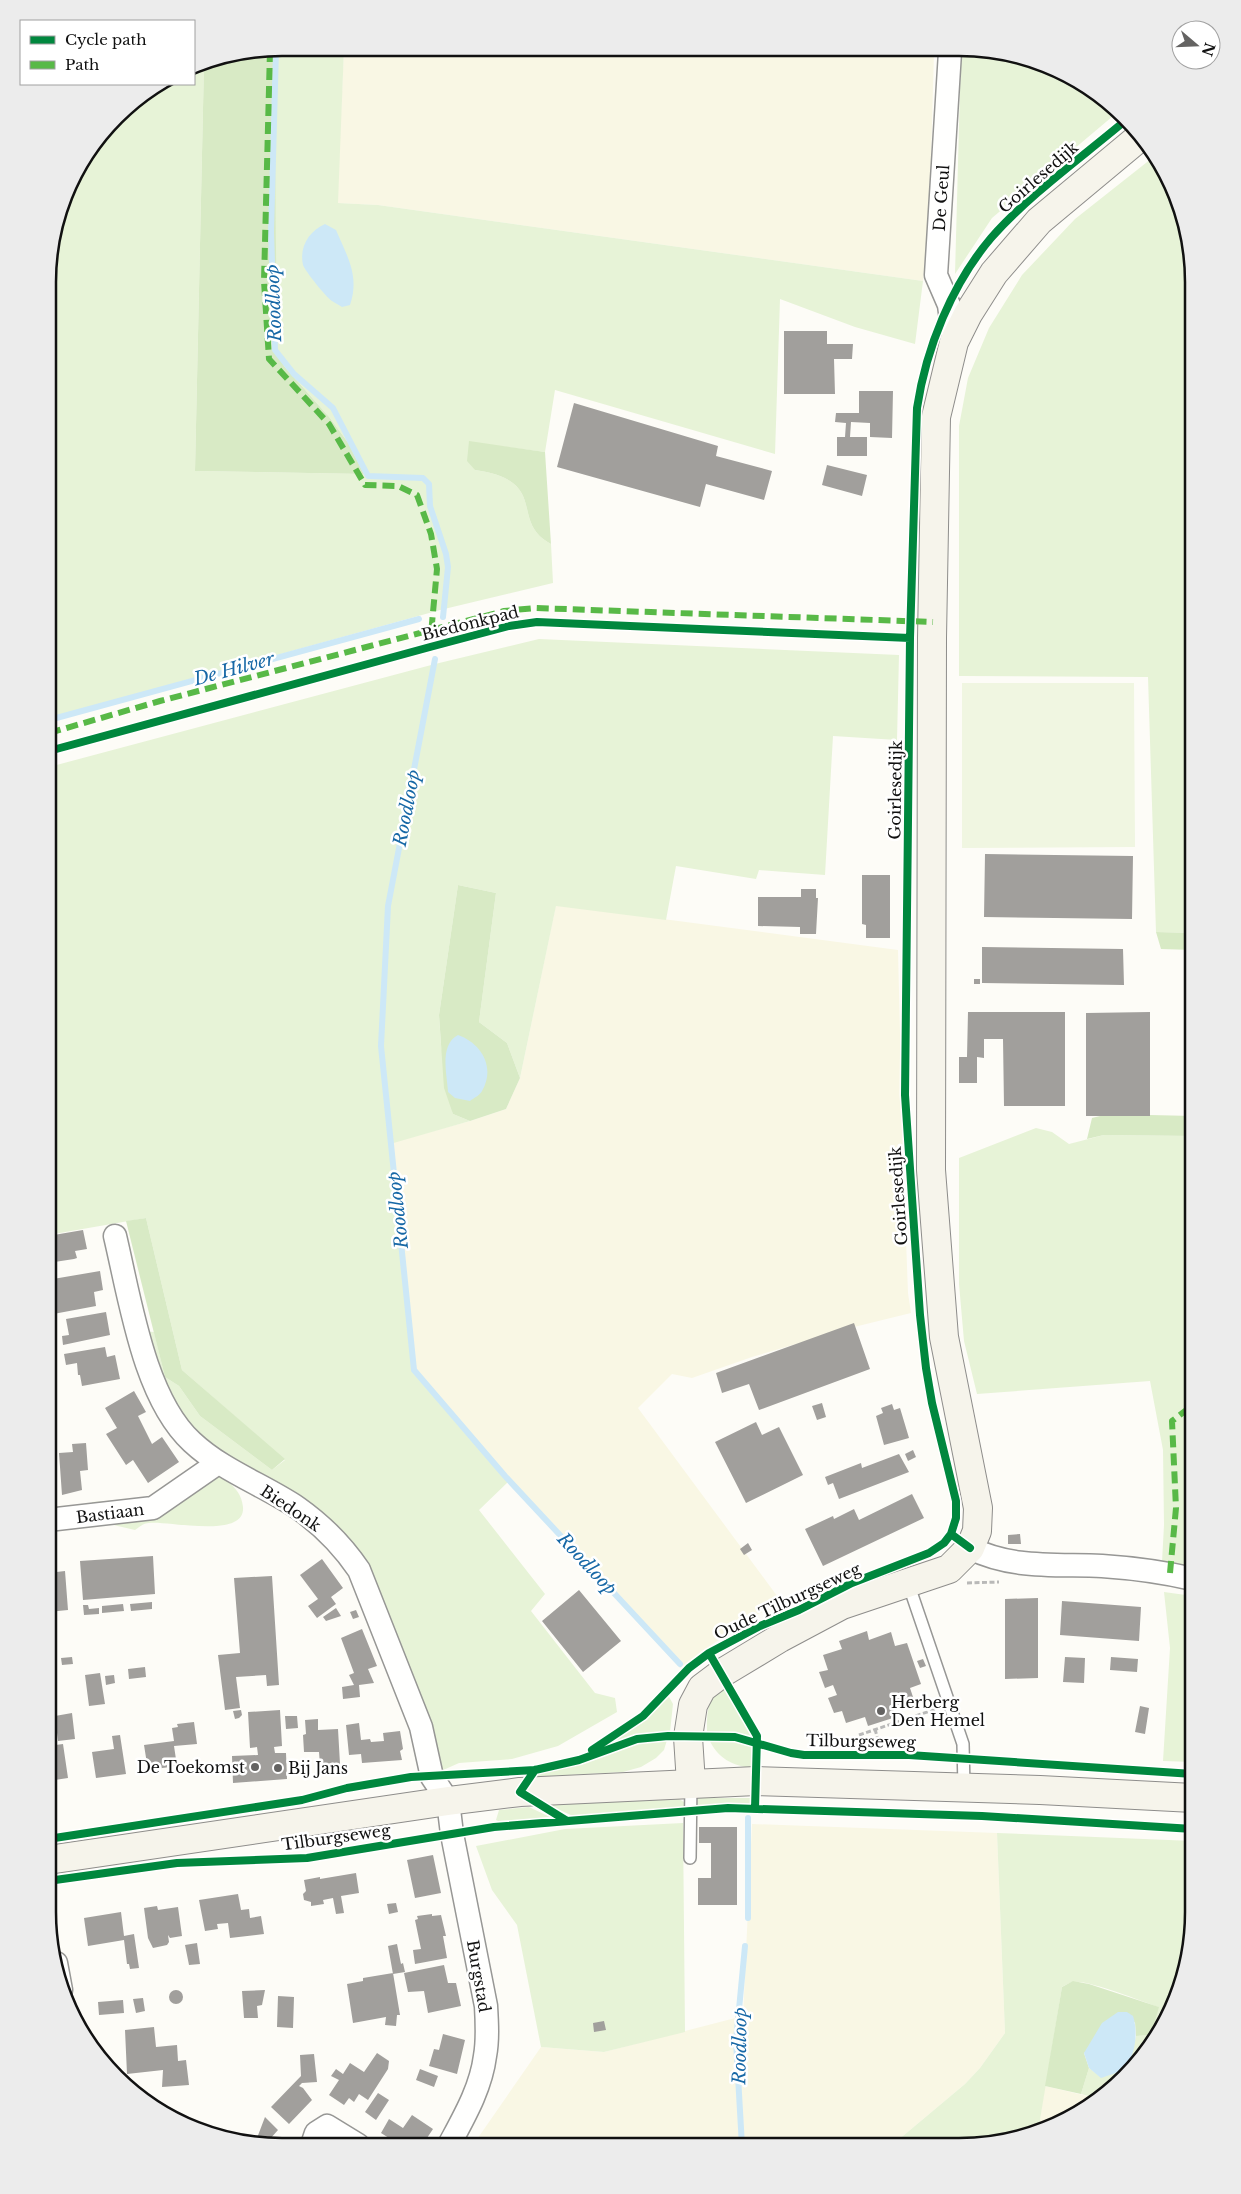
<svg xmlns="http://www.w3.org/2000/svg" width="1241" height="2194" viewBox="0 0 1241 2194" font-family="'Libre Baskerville',serif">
  <rect width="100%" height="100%" fill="#fdfcf7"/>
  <path fill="#f9f7e4" d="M344 48 934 52 930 195 923 281 378 205 337 203Z
    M556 905 898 950 903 1158 908 1293 911 1313 854 1327 752 1357 692 1378 672 1374 638 1408 783 1604 760 1613 702 1651 680 1668 497 1470 413 1371 390 1143 470 1121 506 1109 520 1078Z
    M752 1824 997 1833 1005 2033 980 2068 965 2084 891 2146 473 2145 541 2047 604 2052 743 2016Z
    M1045 2086 1100 2099 1038 2132Z"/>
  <path fill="#e7f3d7" d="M282 48H344L338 203 378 205 923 281 915 344 855 327 780 299 775 454 555 390 545 452 469 442 475 470C551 481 508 521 551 544L553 583 440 610 49 718V252L72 178 127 106 163 84H194V65L204 63 195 471 364 474 349 444 330 418 284 366 277 347 273 56 274 49Z
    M961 52H1005L1062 72 1113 105 1119 111 992 218 955 274Z
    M1156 155 1181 206 1193 282V933L1156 932 1148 677 959 676V426L968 378 989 328 1022 275 1075 219Z
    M539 639 899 655 897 740 833 736 825 875 759 870 756 879 676 866 666 920 556 906 520 1078 507 1043 479 1022 496 893 458 885 439 1015 441 1045 453 1114 470 1121 390 1144 413 1371 508 1482 479 1510 545 1594 531 1611 595 1693 615 1698 617 1712 558 1746 512 1759 459 1763 441 1771 367 1565 218 1453 185 1420 160 1381 143 1331 154 1332 165 1377 179 1386 200 1416 272 1470 285 1460 182 1370 146 1218 48 1235 49 767 435 664Z
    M1036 1128 1052 1132 1069 1144 1104 1135 1193 1136V1568L1162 1562 1164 1525 1163 1450 1150 1381 977 1394 964 1341 959 1284V1158Z
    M198 1465C216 1475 241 1483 243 1507 246 1540 166 1520 149 1523 144 1523 139 1527 135 1530L92 1520V1502L148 1498Z
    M1164 1592 1193 1596V1762L1163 1761 1170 1648Z
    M724 1684 752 1733 751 1737 728 1732H707C707 1707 707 1703 724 1684Z
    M668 1695 673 1704 670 1732 647 1734 598 1749 642 1723Z
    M709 1739H729L752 1746V1768C733 1766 717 1758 709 1739Z
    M667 1740 664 1750 656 1758 641 1767 623 1772 532 1777 536 1773 586 1761 644 1742Z
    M698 1798H753L751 1804 697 1805Z
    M679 1799 684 1802 686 1807 573 1816 549 1805Z
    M529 1807 552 1818 498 1821 496 1820 499 1810Z
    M683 1823 685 2032 604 2052 541 2047 517 1925 492 1890 476 1846 565 1829Z
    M997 1833 1193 1841V1928L1176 2002 1145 2055 1100 2099 1081 2094 1089 2068 1101 2077 1132 2053 1136 2036 1151 2035 1158 2007C1141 2001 1087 1979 1072 1982 1069 1983 1065 1985 1062 1987L1038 2132 959 2146H891L965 2084 980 2068 1005 2033Z"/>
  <path fill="#d8eac5" d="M274 49 277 347 284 366 330 418 349 444 364 474 195 471 204 63Z
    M469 441 545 452 551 544C508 521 551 481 475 470L467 461Z
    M458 885 496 893 479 1022 507 1043 520 1078 506 1109 470 1121 453 1114 444 1088 439 1015Z
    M1156 932 1193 933V950L1161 949Z
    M1108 1114 1193 1116V1136L1104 1135 1087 1139 1092 1118Z
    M146 1218 182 1370 285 1459 272 1470 200 1416 179 1386 165 1377 126 1221Z
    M1073 1981 1089 1984 1159 2007 1151 2035 1136 2036 1135 2022 1084 2053 1089 2068 1081 2094 1045 2086 1062 1987Z"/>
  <path fill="#f0f6e1" d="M962 683H1134L1135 847 962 848Z"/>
  <path fill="#cde8f7" d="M325 224 336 230C347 256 360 276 350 305L342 307C339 305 335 303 332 301 326 297 305 271 303 265 299 247 309 231 325 224Z
    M458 1035C481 1043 496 1067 482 1091 480 1095 474 1098 470 1101L455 1098 448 1092C447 1074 439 1045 458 1035Z
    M1118 2012H1127L1133 2016C1138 2031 1136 2053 1126 2066 1120 2073 1109 2075 1101 2078L1089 2068 1084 2053 1102 2023Z"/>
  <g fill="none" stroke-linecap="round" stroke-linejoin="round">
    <path stroke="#cde8f7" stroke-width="6" d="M276 49 271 232 275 350 294 374 333 408 368 476 423 478 429 484 430 506 446 554 448 567 443 617
      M435 659 388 906 381 1046 414 1370 505 1476 680 1664
      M49 720 419 619
      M748 1818V1918
      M742 2146 736 2041 745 1946"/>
  </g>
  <path fill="#a19f9c" d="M784 331H827V344H853L852 359H834L835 394H784Z
    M859 391H893L892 438 870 437V423L851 422 850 437H867V456H837V437H845L846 423 835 422 836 413H859Z
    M574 403 718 446 716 456 772 471 764 500 706 484 700 507 557 467Z
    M827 465 867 475 862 496 822 485Z
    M985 854 1133 856 1132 919 984 917Z
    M862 875H890V938H866V925L862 924Z
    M801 889H816V898H818L816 934H800V927L758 926V897H801Z
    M982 947 1123 949 1124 985 982 983Z
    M974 979H980V984H974Z
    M968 1012H1065V1106H1004L1003 1039H984V1058L977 1057V1083H959V1057H967Z
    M1150 1012V1116H1086V1013Z
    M83 1230 87 1249 75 1251 77 1258 74 1259 48 1263V1236Z
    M100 1271 103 1290 94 1292 96 1306 48 1315V1298L56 1297 53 1279Z
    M106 1312 110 1335 63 1345 62 1336 69 1335 66 1319Z
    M854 1323 870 1369 759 1410 749 1384 722 1393 716 1373Z
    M105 1347 107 1357 115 1355 120 1379 82 1386 80 1375H78L77 1363 66 1365 64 1354Z
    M134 1391 146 1412 138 1416 152 1444 162 1437 179 1462 148 1483 133 1460 126 1465 106 1434 117 1428 105 1408Z
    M822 1403 826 1417 817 1420 812 1406Z
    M892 1404 894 1410 900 1408 909 1438 884 1445 876 1416 883 1413 881 1408Z
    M756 1422 762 1435 779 1427 803 1475 746 1503 715 1442Z
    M86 1443 88 1470 80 1471 82 1490 62 1495 59 1453 73 1452 72 1444Z
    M913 1450 916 1457 908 1461 905 1454Z
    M899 1454 909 1472 839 1499 833 1483 828 1485 825 1477 861 1463 862 1468Z
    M912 1494 924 1518 823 1566 805 1529 833 1516 834 1519 854 1509 859 1520Z
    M1020 1534 1021 1544H1008V1535Z
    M748 1543 752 1550 744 1555 740 1549Z
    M153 1556 155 1594 83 1600 80 1561Z
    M322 1559 343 1588 331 1597 336 1604 317 1618 308 1606 318 1599 300 1575Z
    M65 1571 68 1610 48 1612V1573Z
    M272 1576 279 1685 267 1686 266 1675 236 1677 240 1708 225 1710 218 1655 240 1653 234 1578Z
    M579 1590 621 1641 583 1672 542 1621Z
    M1038 1598V1678L1005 1679V1599Z
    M1062 1601 1141 1607 1139 1641 1060 1635Z
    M152 1602V1609L131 1611 130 1604Z
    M123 1604 124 1611 102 1613V1606Z
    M83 1605H88L89 1609 99 1608V1614L84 1615Z
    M336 1608 341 1616 326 1621 323 1617Z
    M356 1610 359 1617 353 1619 350 1612Z
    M362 1629 377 1666 368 1669 374 1683 359 1685 360 1697 343 1699 342 1687 354 1685 349 1675 354 1673 341 1638Z
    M867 1631 869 1640 891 1632 895 1646 907 1643 921 1684 910 1688 914 1700 892 1707 896 1717 868 1726 865 1717 846 1723 842 1711 834 1713 828 1698 837 1695 833 1685 825 1688 819 1672 828 1670 823 1655 842 1649 839 1641Z
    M72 1657 73 1664 62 1665 61 1658Z
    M1065 1657 1085 1658 1084 1683 1063 1682Z
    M1111 1657 1138 1659 1137 1672 1110 1670Z
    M48 1659H54V1666H48Z
    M923 1659 926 1666 920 1668 917 1661Z
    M145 1667 146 1677 129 1679 128 1669Z
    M100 1673 105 1704 89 1706 85 1675Z
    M114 1675 115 1683 106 1685 105 1676Z
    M1140 1706 1149 1708 1145 1734 1135 1732Z
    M241 1710 242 1715 239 1718 235 1719 233 1711Z
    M280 1710 282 1746 274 1747 275 1753H286L287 1779 233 1783 232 1756 258 1755 257 1747 250 1748 248 1712Z
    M72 1713 75 1739 58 1741 55 1716Z
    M285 1716H297L298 1728 286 1729Z
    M318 1719V1730L338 1729 340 1764 320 1765 319 1752H304L303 1735 306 1734 305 1720Z
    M194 1722 197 1744 174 1746 177 1766 148 1770 144 1745 174 1741 172 1728 178 1727 177 1724Z
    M359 1723 361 1740 370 1739 371 1742 384 1741 383 1733 400 1731 403 1749 400 1751 402 1760 362 1763 361 1754 349 1755 346 1725Z
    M120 1735 126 1774 96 1778 92 1752 114 1749 112 1736Z
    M63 1744 68 1778 48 1781V1746Z
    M699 1827H737V1905H698V1878H711V1843H699Z
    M433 1855 441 1893 415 1898 407 1860Z
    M356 1873 359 1893 341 1896 344 1913 336 1914 333 1898 323 1900 324 1904 311 1906V1902L304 1900 303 1894 306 1891 304 1880 320 1877V1879Z
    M238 1894 241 1910 249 1909 250 1918 261 1916 264 1934 230 1938 228 1923 217 1924 218 1929 205 1931 199 1900Z
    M396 1903 398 1912 389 1914 387 1904Z
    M157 1906 158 1910 178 1907 182 1936 170 1938 168 1935 169 1942 167 1945 153 1948 148 1938 144 1908Z
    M121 1912 124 1936 134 1934 139 1968 130 1969 129 1964H127L124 1940 88 1946 84 1918Z
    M432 1914V1916L441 1915 446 1936H443L447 1958 415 1964 413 1950 421 1949 415 1920 418 1919 417 1916Z
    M197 1943 200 1964 189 1965 185 1945Z
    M397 1944 401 1964 403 1963 405 1972 393 1974 388 1946Z
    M444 1965 448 1983H456L461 2006 428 2013 424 1991 408 1992 404 1973Z
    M393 1973 400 2015H397L396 2026 385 2025 386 2017 353 2023 347 1984 363 1981V1978Z
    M265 1990 262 2005 257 2006 258 2018H244L242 1991Z
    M169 1997a7 7 0 1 1 14 0a7 7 0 1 1-14 0Z
    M278 1996 294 1997 293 2028 277 2027Z
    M143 1998 145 2011 136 2013 133 1999Z
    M123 2000 124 2013 99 2015 98 2002Z
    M604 2021 606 2030 594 2032 593 2023Z
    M154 2027 156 2047 177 2045 178 2061 186 2060 189 2085 162 2087 163 2070 127 2074 125 2030Z
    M443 2034 465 2040 457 2074 429 2066 434 2049 439 2050Z
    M377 2053 389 2061 388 2069 368 2100 359 2094 354 2102 349 2098 344 2105 329 2095 339 2080 331 2076 336 2069 343 2074 350 2063 364 2072Z
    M314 2054 317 2082 302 2083 299 2086 303 2088 312 2100 289 2124 271 2107 301 2076 300 2055Z
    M420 2069 438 2076 434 2087 416 2080Z
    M378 2093 389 2100 376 2120 365 2112Z
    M412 2115 433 2129 425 2141 423 2139 419 2145H400L381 2133 389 2119 403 2128Z
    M265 2117 278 2130 270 2139 257 2138Z"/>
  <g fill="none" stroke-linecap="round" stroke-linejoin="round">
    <defs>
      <path id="lane" d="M908 1583 963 1744 964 1787
        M690 1858 691 1783"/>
      <path id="street" d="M950 52 936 275 949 305 954 342
        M115 1236C130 1299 144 1398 192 1442 223 1471 264 1485 298 1508 322 1525 342 1545 359 1570L421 1727 432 1777 448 1801 452 1834 486 2006C487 2023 488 2040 485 2056 481 2088 464 2117 449 2145
        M48 1520 153 1508 218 1463
        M970 1548C1012 1569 1055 1564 1102 1566 1132 1568 1163 1572 1193 1579
        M56 1963 61 1990
        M312 2145 316 2133 327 2126 358 2145"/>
      <path id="secondary" d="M691 1783 688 1737 693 1705 702 1688 722 1673 780 1638 842 1605 949 1569 970 1548 977 1531 978 1508 944 1337 931 1170 932 638 936 417 954 342 968 314 994 273 1039 221 1141 136
        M48 1860 448 1801 520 1792 756 1781 1040 1790 1193 1798"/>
    </defs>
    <use href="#lane" stroke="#979795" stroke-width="14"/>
    <use href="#street" stroke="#979795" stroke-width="25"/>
    <use href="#secondary" stroke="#8e8d8b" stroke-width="30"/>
    <path stroke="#b9b9b8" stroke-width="3" stroke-dasharray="5 2.5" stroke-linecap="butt" d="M967 1583 999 1582
      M875 1729 882 1755
      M859 1735 936 1709"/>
    <use href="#lane" stroke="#fffffe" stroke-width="11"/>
    <use href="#street" stroke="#fffffe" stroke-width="22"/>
    <use href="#secondary" stroke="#f6f4eb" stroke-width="28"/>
    <path stroke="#58b947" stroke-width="6" stroke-dasharray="12 6" stroke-linecap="butt" d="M270 50 264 281 269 359 329 424 365 485 398 486 417 495 431 534 437 569 431 634
      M49 733 160 701 504 611 535 608 933 622
      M1170 1573 1176 1508 1172 1421 1193 1405"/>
    <defs>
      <path id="cycleway" d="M49 751 430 647 509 626 537 622 910 638
        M951 1534 956 1518V1501L932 1403 926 1368 920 1315 905 1095 910 638 917 408C926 348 952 284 991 238 1030 194 1081 158 1126 120
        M709 1653 757 1736 755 1809
        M592 1750 643 1716 689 1668 709 1653 760 1626 799 1610 852 1583 929 1553 944 1543 951 1534 970 1548
        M535 1770 520 1792 567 1821
        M48 1839 302 1800 347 1788 411 1777 535 1770 579 1760 637 1739 668 1736 735 1737 791 1753 804 1755H909L1193 1774
        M48 1881 177 1863 307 1858 494 1827 728 1808 982 1816 1193 1829"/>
    </defs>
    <use href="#cycleway" stroke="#fff" stroke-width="11"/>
    <use href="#cycleway" stroke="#00873e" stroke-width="8"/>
  </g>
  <g fill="#646362" stroke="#fff" stroke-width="2">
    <circle cx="881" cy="1711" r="5"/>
    <circle cx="255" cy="1767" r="5"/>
    <circle cx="278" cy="1768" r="5"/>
  </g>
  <g text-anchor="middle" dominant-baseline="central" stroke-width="5" stroke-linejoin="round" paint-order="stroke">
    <g font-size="16" fill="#111" stroke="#fff">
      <text transform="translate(1038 177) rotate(-41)">Goirlesedijk</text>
      <text transform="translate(941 198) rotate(-86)">De Geul</text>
      <text transform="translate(470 623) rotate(-14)">Biedonkpad</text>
      <text transform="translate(895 790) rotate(-89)">Goirlesedijk</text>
      <text transform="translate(898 1196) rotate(-94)">Goirlesedijk</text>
      <text transform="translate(291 1508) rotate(34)">Biedonk</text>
      <text transform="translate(110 1513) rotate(-7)">Bastiaan</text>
      <text transform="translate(787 1601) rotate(-25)">Oude Tilburgseweg</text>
      <text transform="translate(861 1741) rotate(1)">Tilburgseweg</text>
      <text transform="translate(336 1837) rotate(-8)">Tilburgseweg</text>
      <text transform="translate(479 1976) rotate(80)">Burgstad</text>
    </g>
    <g font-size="16" fill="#111" stroke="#fff" text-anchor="start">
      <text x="891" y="1702">Herberg<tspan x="891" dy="18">Den Hemel</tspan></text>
      <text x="245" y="1767" text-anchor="end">De Toekomst</text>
      <text x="288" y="1768">Bij Jans</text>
    </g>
    <g font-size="18" font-style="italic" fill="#1768a6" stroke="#fff">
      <text transform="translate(274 303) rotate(-92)">Roodloop</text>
      <text transform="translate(234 669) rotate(-15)">De Hilver</text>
      <text transform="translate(407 808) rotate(-79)">Roodloop</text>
      <text transform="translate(398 1210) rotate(-96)">Roodloop</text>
      <text transform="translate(587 1564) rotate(47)">Roodloop</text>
      <text transform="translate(740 2046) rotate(-89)">Roodloop</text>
    </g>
  </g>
  <path d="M0 0H1241V2194H0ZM282 56H959A226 226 0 0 1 1185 282V1912A226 226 0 0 1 959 2138H282A226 226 0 0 1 56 1912V282A226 226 0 0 1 282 56Z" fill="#ececec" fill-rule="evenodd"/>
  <path fill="none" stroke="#111" stroke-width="2.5" d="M282 56H959A226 226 0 0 1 1185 282V1912A226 226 0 0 1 959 2138H282A226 226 0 0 1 56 1912V282A226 226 0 0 1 282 56Z"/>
  <rect x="20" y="20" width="175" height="65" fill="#ffffff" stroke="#a0a0a0"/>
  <rect x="30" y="36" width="25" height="8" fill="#00873e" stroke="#a0a0a0"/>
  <text x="65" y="45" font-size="15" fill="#111111">Cycle path</text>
  <rect x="30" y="61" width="25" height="8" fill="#58b947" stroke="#a0a0a0"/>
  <text x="65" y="70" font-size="15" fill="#111111">Path</text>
  <g transform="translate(1196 45) rotate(109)"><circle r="24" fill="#ffffff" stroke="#a0a0a0"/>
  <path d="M0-4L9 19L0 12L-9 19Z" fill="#646362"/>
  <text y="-8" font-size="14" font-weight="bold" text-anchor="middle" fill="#111111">N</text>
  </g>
</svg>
